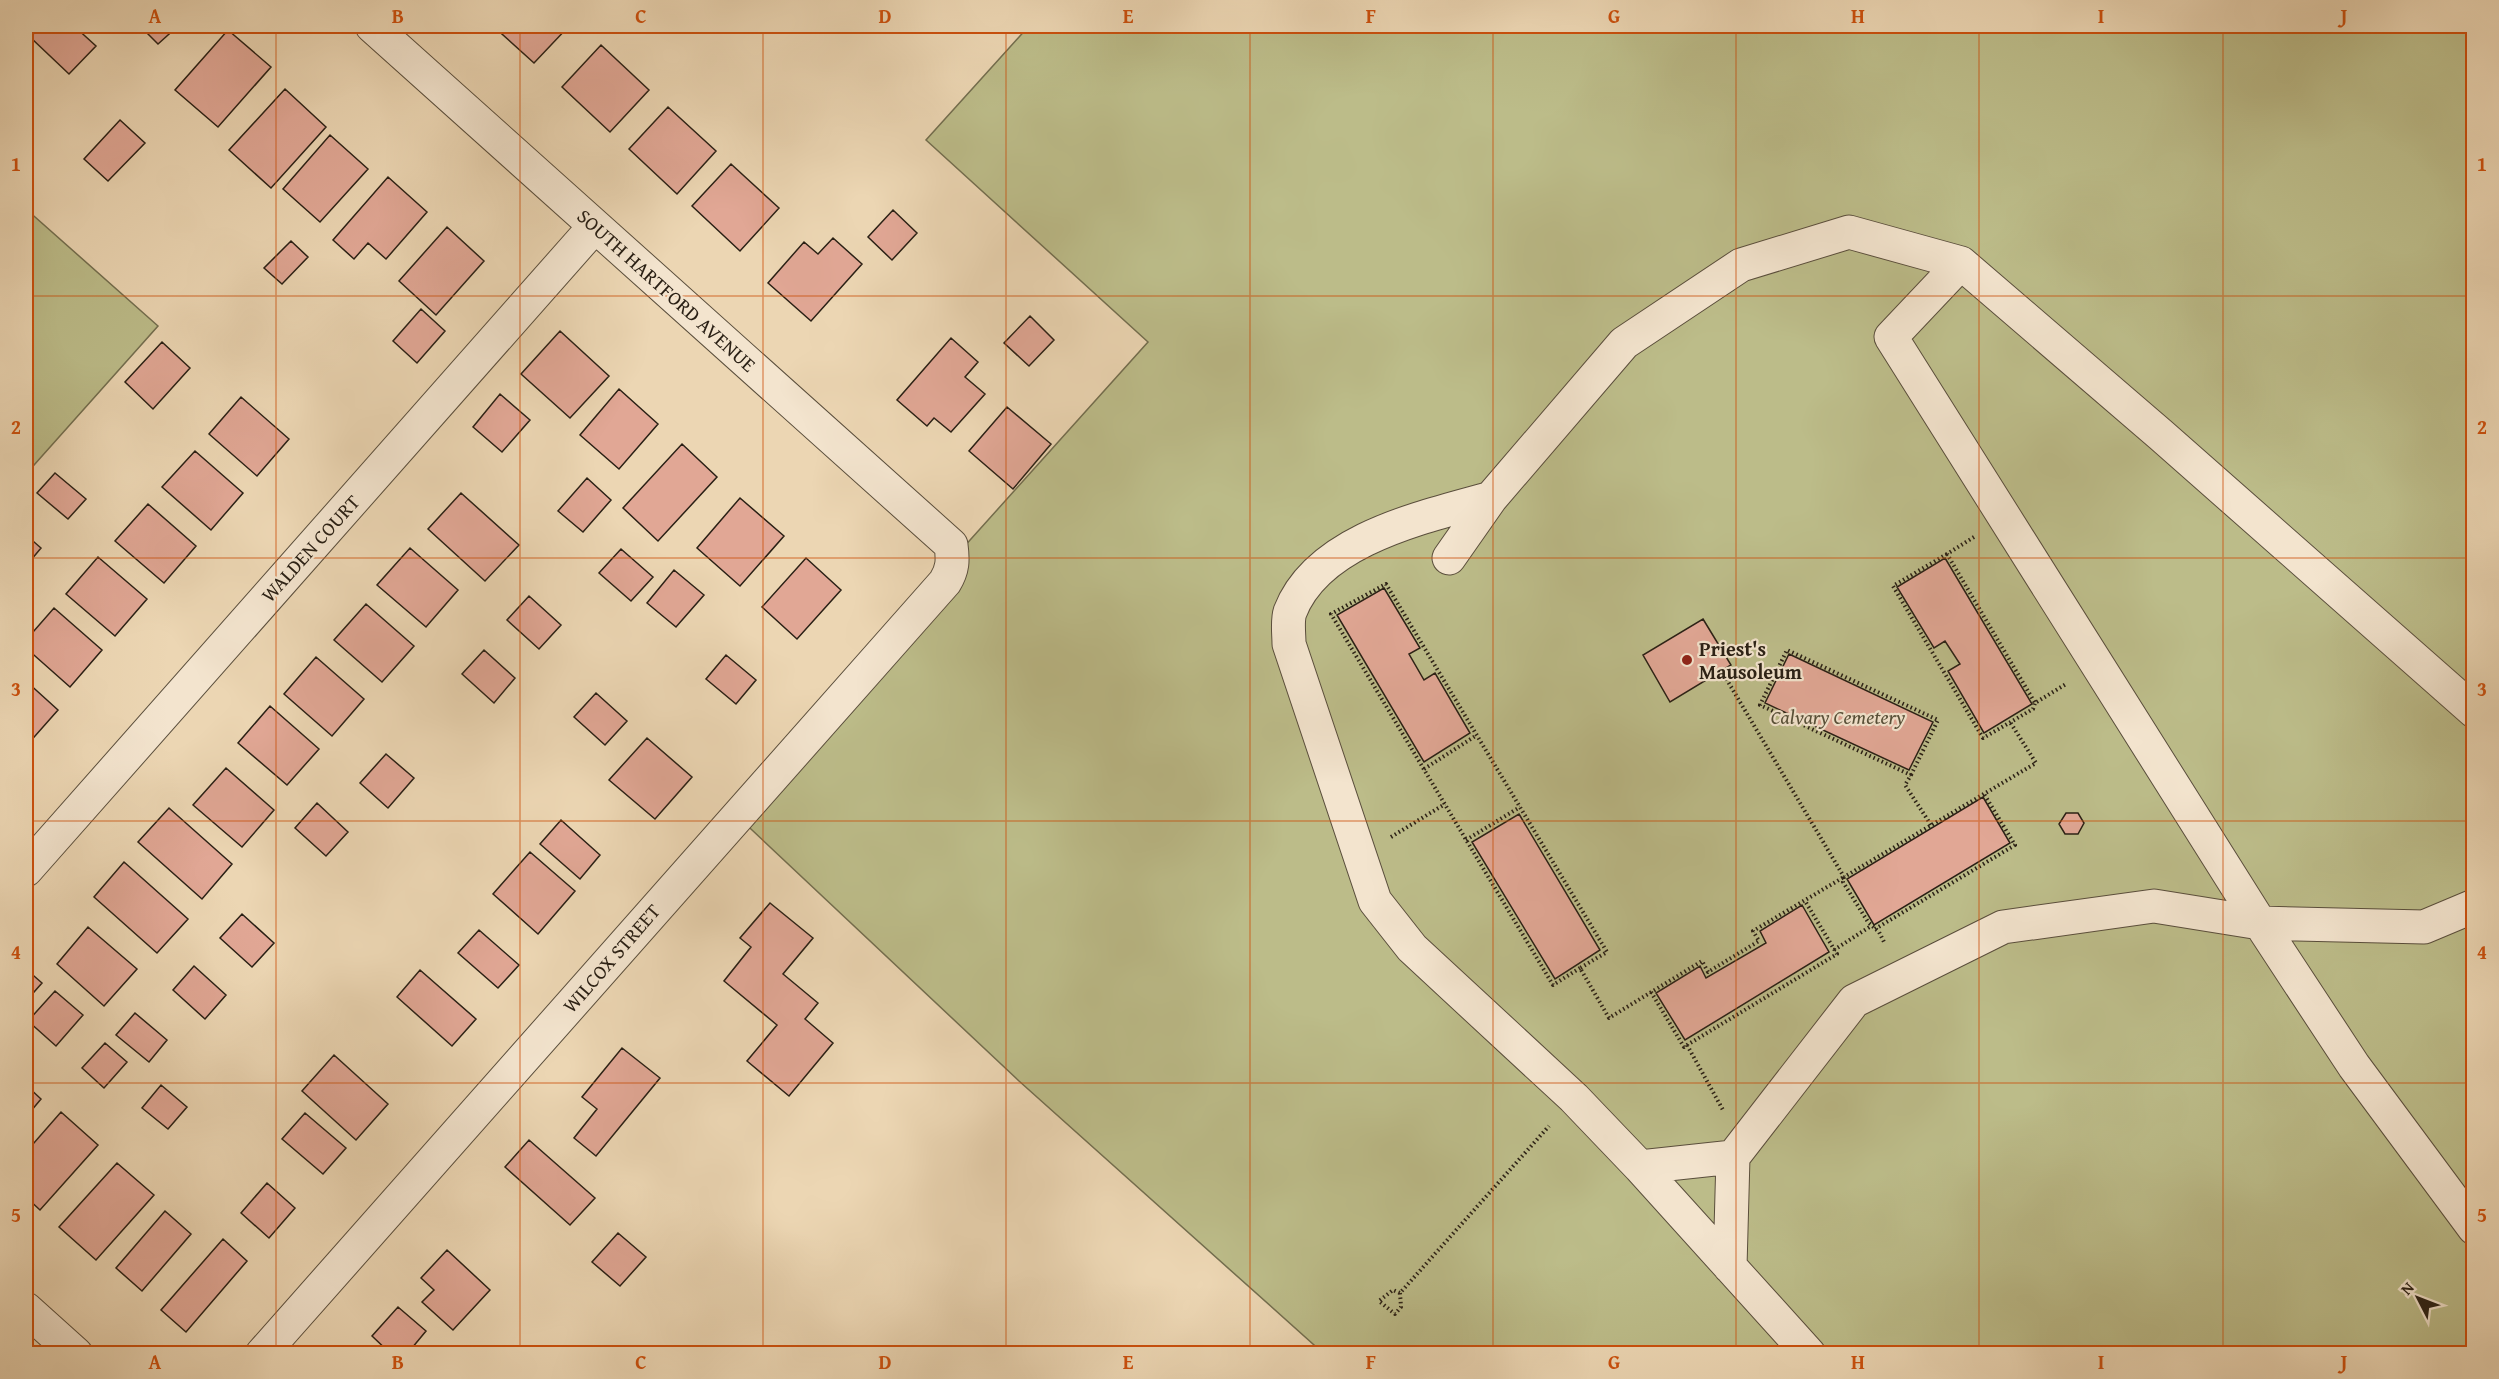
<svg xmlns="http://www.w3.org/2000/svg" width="2499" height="1379" viewBox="0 0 2499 1379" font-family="'Gentium Book Plus',serif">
  <rect width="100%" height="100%" fill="#ecd6b3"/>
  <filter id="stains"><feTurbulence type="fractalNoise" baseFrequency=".00333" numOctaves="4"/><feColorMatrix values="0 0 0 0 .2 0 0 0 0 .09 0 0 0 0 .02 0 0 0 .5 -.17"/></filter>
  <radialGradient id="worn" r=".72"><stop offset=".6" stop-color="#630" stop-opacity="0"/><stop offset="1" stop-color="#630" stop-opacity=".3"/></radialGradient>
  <path fill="#bcbc89" stroke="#736e4f" stroke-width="1.5" d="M1029 26H2473V1353H1323L1019 1081 736 815 953 559 1148 342 926 140Z
    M26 209 158 326 26 474Z"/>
  <path fill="#e1a795" stroke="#2a2015" stroke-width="1.5" d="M42 26H74L96 46 69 74 30 37Z
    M140 26H178L158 44Z
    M493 26H569L534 63Z
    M228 30 271 67 218 127 175 90Z
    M601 45 649 90 610 132 562 87Z
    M285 89 326 127 271 188 229 150Z
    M668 107 716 151 677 194 629 149Z
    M120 120 145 143 108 181 84 159Z
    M330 135 368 169 320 222 283 189Z
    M731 164 779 208 740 251 692 206Z
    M388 177 427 212 386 259 368 243 354 259 333 240Z
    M893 210 917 233 892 260 868 237Z
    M447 227 484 261 436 315 399 281Z
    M833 238 862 264 811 321 768 283 804 242 818 254Z
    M291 241 308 257 282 284 264 268Z
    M421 309 445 331 417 363 393 341Z
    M1030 316 1054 340 1029 366 1004 343Z
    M560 331 609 376 570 418 521 374Z
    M951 338 978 362 965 377 985 394 951 432 934 418 927 426 897 400Z
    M162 342 190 368 153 409 125 382Z
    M619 389 658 424 619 469 580 435Z
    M500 394 530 420 502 452 473 427Z
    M241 397 289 439 257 476 209 434Z
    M1007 407 1051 444 1013 489 969 451Z
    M682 444 717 477 658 541 623 508Z
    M195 451 243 493 211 530 162 487Z
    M55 473 86 499 68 519 37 493Z
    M587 478 611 500 583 532 558 511Z
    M461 493 519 545 485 581 428 529Z
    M740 498 784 536 740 586 697 548Z
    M148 504 196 546 164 583 115 541Z
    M26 535 41 548 26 566Z
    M410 548 458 590 426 627 377 585Z
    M621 549 653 577 631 601 599 573Z
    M98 557 147 599 115 636 66 594Z
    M806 558 841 590 797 639 762 607Z
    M1945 558 2032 704 1984 733 1948 671 1960 664 1945 641 1934 648 1897 587Z
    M674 570 704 595 676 627 647 603Z
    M1384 588 1420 648 1409 654 1424 680 1435 673 1470 733 1424 762 1337 615Z
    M529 596 561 625 539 649 507 620Z
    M366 604 414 646 382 682 334 640Z
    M54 608 102 650 70 687 26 648V640Z
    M1703 619 1731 665 1670 702 1643 655Z
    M484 650 515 678 494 703 462 674Z
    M1789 654 1933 722 1909 770 1765 703Z
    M726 655 756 680 736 704 706 679Z
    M316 657 364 699 332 736 284 694Z
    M26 681 58 710 28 744 26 742Z
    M596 693 627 721 605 745 574 717Z
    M270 706 319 749 287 785 238 743Z
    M647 738 692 777 655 819 609 780Z
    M386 754 414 778 388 808 360 783Z
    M226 768 274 810 242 847 193 805Z
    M1983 797 2010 843 1874 925 1847 879Z
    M317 803 348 832 326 856 295 828Z
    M169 808 232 864 202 899 138 842Z
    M2066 813H2078L2084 823 2078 834H2065L2059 824Z
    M1519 814 1600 950 1555 979 1472 842Z
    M561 820 600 855 580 879 540 844Z
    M530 852 575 891 538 934 493 894Z
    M124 862 188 919 157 953 94 897Z
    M770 903 813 938 783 974 818 1003 805 1019 833 1043 789 1096 747 1061 777 1025 724 981 751 947 740 938Z
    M1802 905 1829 952 1685 1040 1656 993 1700 966 1706 978 1766 943 1760 931Z
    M242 914 274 943 252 967 220 938Z
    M88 927 137 969 104 1006 57 964Z
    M479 930 519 965 498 988 458 953Z
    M194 966 226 995 205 1019 173 990Z
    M26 969 42 983 26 1001Z
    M420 970 476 1019 452 1046 397 997Z
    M55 991 83 1015 56 1046 28 1021Z
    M135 1013 167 1040 149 1062 116 1035Z
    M105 1043 127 1062 104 1088 82 1068Z
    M622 1048 660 1078 596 1156 574 1138 597 1109 582 1097Z
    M334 1055 388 1104 356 1140 302 1091Z
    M26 1085 41 1099 26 1117Z
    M161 1085 187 1107 168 1129 142 1108Z
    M61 1112 98 1145 40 1210 26 1197V1152Z
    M305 1113 346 1148 323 1174 282 1139Z
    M529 1140 595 1198 570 1225 505 1167Z
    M117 1163 154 1195 96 1260 59 1227Z
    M267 1183 295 1208 269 1238 241 1213Z
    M165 1211 191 1234 142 1291 116 1268Z
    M618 1233 646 1257 620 1286 592 1262Z
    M223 1239 247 1261 186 1332 161 1310Z
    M447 1250 490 1290 453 1330 422 1302 434 1290 421 1278Z
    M398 1307 426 1331 407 1354H391L372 1336Z"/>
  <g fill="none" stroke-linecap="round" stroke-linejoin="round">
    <defs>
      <path id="minor" d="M1961 263 1891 337 2260 923 2424 927 2474 906
        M1491 498C1424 517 1318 539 1290 612 1287 621 1289 634 1289 644L1375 901 1412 948 1574 1098 1640 1167 1809 1354
        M1449 558 1491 498 1624 343 1741 265 1849 232 1961 263 2161 435 2474 711
        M26 870 595 226
        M1640 1167 1733 1157
        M1730 1267 1733 1157 1854 1001 2003 927 2154 906 2260 923 2354 1066 2474 1228
        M26 1309 76 1354
        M262 1354 945 582C953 569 953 560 951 545L372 26"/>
    </defs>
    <use href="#minor" stroke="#5a4e3c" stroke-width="35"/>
    <path stroke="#2a2015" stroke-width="4" stroke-dasharray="1.5 3" stroke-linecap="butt" d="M1974 537 1947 554 2035 703 2066 684
      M1947 554 1893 586 1983 738 2033 709 2035 703
      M1724 675 1844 877 2036 763 2010 722
      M1424 769 1477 735
      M1911 775 1938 720 1787 650 1760 705 1911 775 1905 785 1931 825
      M1391 837 1445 804
      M1466 840 1520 807
      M1844 877 1843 882 1868 922 1879 932 1885 944
      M1875 929 2015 845 1984 794
      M1834 950 1871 926
      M1580 968 1553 985 1331 614 1386 584 1607 952 1580 968 1609 1018 1702 961 1708 972 1759 941 1753 931 1844 877
      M1651 992 1684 1047 1687 1045 1837 954 1805 901
      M1687 1045 1723 1110
      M1400 1293 1401 1307 1395 1314 1379 1301 1393 1290 1400 1293 1549 1126"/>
    <use href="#minor" stroke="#f3e4ce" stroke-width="33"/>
  </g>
  <path fill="none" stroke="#cc500d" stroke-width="1.5" stroke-opacity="0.55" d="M276 26V1354M520 26V1354M763 26V1354M1006 26V1354M1250 26V1354M1493 26V1354M1736 26V1354M1979 26V1354M2223 26V1354M26 296H2474M26 558H2474M26 821H2474M26 1083H2474"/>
  <circle fill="#8f2418" stroke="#f3e4ce" stroke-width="2" cx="1687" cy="660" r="6"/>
  <g text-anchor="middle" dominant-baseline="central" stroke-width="4.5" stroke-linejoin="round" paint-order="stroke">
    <g font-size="20" fill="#2a2015" stroke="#f3e4ce">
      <text transform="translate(667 290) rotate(42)">SOUTH HARTFORD AVENUE</text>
      <text transform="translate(310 548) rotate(-48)">WALDEN COURT</text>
      <text transform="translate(611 958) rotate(-49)">WILCOX STREET</text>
    </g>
    <g font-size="20" font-weight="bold" fill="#2a2015" stroke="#f3e4ce" text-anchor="start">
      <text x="1699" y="648">Priest's<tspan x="1699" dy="23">Mausoleum</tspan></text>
    </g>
    <g font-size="20" font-style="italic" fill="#564f38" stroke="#f3e4ce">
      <text x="1838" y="716">Calvary Cemetery</text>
    </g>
  </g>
  <rect width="2499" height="1379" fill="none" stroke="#ecd6b3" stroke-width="66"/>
  <g transform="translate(2418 1298) rotate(312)" stroke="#f3e4ce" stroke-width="4.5" paint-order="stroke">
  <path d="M0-4.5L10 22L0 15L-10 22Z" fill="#2a2015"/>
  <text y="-9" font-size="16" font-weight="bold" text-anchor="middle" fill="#2a2015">N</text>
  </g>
  <rect x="33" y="33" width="2433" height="1313" fill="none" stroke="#cc500d" stroke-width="2"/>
  <g font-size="20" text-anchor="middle" font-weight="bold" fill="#cc500d">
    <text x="155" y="23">A</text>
    <text x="398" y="23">B</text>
    <text x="641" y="23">C</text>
    <text x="885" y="23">D</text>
    <text x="1128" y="23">E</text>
    <text x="1371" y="23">F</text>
    <text x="1614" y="23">G</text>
    <text x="1858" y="23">H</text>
    <text x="2101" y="23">I</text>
    <text x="2344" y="23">J</text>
    <text x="16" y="171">1</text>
    <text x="2482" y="171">1</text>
    <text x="16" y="434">2</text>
    <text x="2482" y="434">2</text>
    <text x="16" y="696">3</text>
    <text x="2482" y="696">3</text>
    <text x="16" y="959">4</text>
    <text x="2482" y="959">4</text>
    <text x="16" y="1222">5</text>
    <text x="2482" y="1222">5</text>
    <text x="155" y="1369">A</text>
    <text x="398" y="1369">B</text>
    <text x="641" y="1369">C</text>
    <text x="885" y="1369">D</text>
    <text x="1128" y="1369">E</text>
    <text x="1371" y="1369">F</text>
    <text x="1614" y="1369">G</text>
    <text x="1858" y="1369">H</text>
    <text x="2101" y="1369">I</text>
    <text x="2344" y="1369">J</text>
  </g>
  <rect width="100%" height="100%" filter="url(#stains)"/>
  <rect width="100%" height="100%" fill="url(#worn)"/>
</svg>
